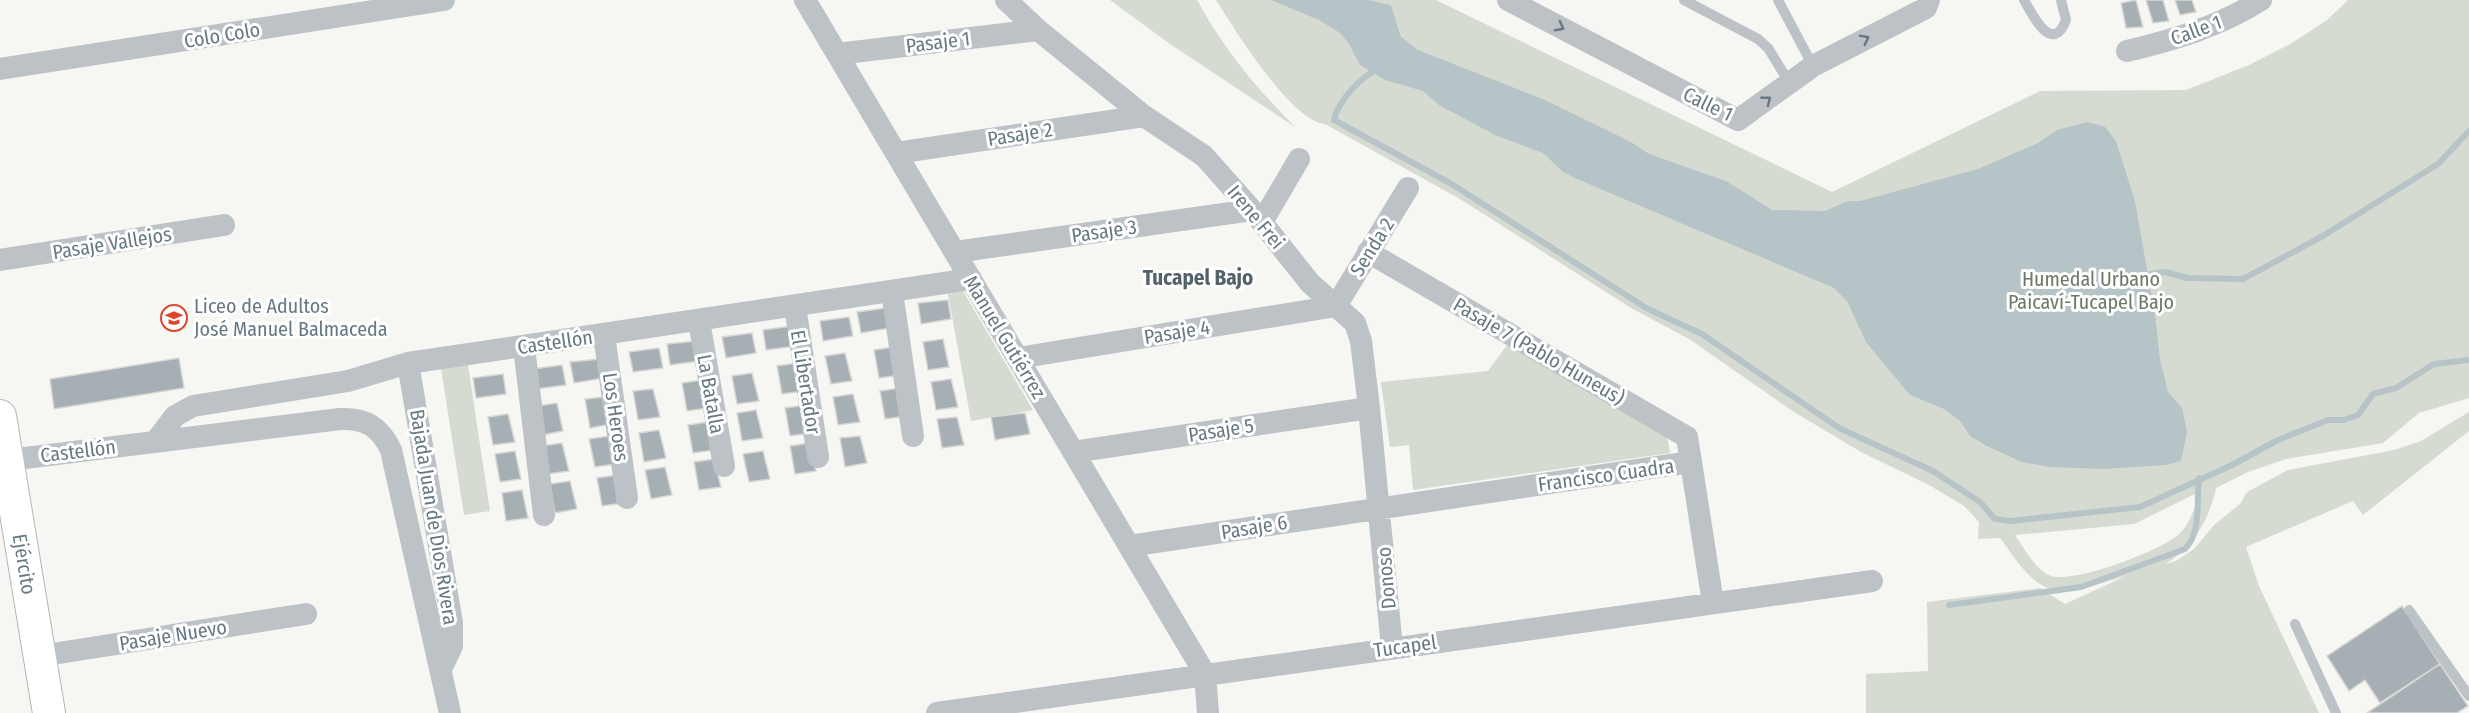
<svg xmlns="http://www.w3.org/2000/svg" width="2469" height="713" viewBox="0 0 2469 713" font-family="'Fira Sans Condensed',sans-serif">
  <rect width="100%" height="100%" fill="#f6f6f3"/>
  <path fill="#d6dbd2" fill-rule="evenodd" d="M1110 0H1197C1224 49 1256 88 1295 127L1170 44Z
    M1216 0H1436L1832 192 2040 91 2186 90 2249 65 2292 43 2327 20 2348 0H2469V398L2419 413 2383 443 2286 459 2248 472 2216 488C2209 520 2193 548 2165 564L2176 561 2194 549 2214 525 2240 504 2247 492 2288 470 2394 450 2421 441 2469 412V431L2363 515 2353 501 2246 547 2259 586 2319 713H1866V674L1928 671 1927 602 2040 588 2065 604 2124 577C2105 581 2083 591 2063 591 2033 591 2016 559 2000 538L1978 539 1979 522 1964 506 1929 485 1861 452 1794 412 1689 339 1631 308 1460 199 1325 124C1292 122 1234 29 1216 0ZM2199 492C2196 506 2189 527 2177 536 2156 552 2076 583 2051 576 2037 572 2023 547 2015 535L2134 524Z
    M963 291 1033 410 971 421 948 294Z
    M1507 345 1667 436 1670 453 1413 490 1409 445 1390 447 1381 382 1488 371Z
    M467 358 490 511 464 515 440 362Z"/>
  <path fill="#b6c4c7" d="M1271 0H1368L1391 5 1401 37 1418 50 1545 100 1631 142 1649 154 1726 181 1772 210 1825 211 1848 201H1860L1978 169 2038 143 2057 130 2088 122 2105 127 2116 141 2135 201 2155 315 2160 359 2168 392 2182 408 2187 432 2181 461 2166 465 2104 469 2049 467 2022 462 1987 446 1970 436 1960 421 1944 409 1910 395 1866 342 1847 301 1834 288 1577 179 1563 172 1543 153 1495 135 1439 105 1423 91 1385 80 1360 65 1349 44 1340 33 1319 20Z"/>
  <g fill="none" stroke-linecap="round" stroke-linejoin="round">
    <path stroke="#b6c4c7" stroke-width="6" d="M1379 69C1361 76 1338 101 1334 120L1450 183 1648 309 1702 334 1839 428 1933 471 1980 502 1995 519 2010 521 2140 507 2232 465 2278 440 2328 420H2344L2358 415 2373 394 2396 388 2434 364 2469 360
      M2143 275 2166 272 2187 278 2243 279 2323 236 2438 164 2469 131
      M1949 605 2081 587 2185 549C2202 532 2196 501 2199 478"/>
  </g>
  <path fill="#a6b0b4" stroke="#d8d7d5" stroke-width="1.5" d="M2136 0 2143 27 2126 28 2121 3Z
    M2146 0H2163L2169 21 2153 23Z
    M2175 0H2192L2196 12 2180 15Z
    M948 300 951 319 921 324 918 303Z
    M886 308 890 328 861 333 857 312Z
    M849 317 853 336 823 341 820 321Z
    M792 326 796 346 766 350 763 330Z
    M752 333 756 353 726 358 722 337Z
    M943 339 949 367 928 370 923 342Z
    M697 341 700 361 670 365 667 344Z
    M894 347 901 375 879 378 874 350Z
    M659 348 663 368 633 372 629 352Z
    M845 353 852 381 831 384 825 356Z
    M179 358 184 388 54 409 50 379Z
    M600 359 604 378 574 383 570 362Z
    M797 363 804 391 782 394 777 366Z
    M562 365 566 385 536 389 533 369Z
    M752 373 759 401 737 404 732 376Z
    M503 374 506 394 476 398 473 378Z
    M951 379 958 407 936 410 931 382Z
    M702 380 708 408 687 411 682 383Z
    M900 388 907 416 885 419 880 391Z
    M653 389 660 417 638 420 633 391Z
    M853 394 860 422 838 425 833 397Z
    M605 397 611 424 590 428 585 399Z
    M557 403 563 431 542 435 537 406Z
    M805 405 811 433 790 436 785 408Z
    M756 410 763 438 742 441 737 413Z
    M1025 413 1030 434 995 440 991 417Z
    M508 414 515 442 493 445 488 417Z
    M957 417 964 445 942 448 937 419Z
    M708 422 714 450 693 453 688 425Z
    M659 430 666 458 644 462 639 433Z
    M609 436 616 464 595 467 589 439Z
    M860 436 867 463 845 467 840 438Z
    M562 443 569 471 547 474 542 446Z
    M810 443 816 471 795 474 790 446Z
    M515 451 521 479 500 482 495 454Z
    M763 451 770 479 749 482 743 454Z
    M714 459 721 487 699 490 694 462Z
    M665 467 672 495 651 499 645 470Z
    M617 475 624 503 602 506 597 478Z
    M570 481 577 509 555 513 550 484Z
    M522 490 528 518 506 521 502 493Z
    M2402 606 2440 664 2380 703 2365 680 2349 691 2327 656Z
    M2440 664 2468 706 2457 713H2367Z"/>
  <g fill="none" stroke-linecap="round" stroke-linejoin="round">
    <defs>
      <g id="secondary">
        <path id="s1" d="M0 416 49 713"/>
      </g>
    </defs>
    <use href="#secondary" stroke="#b1b8bb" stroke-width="34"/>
    <path stroke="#bcc2c5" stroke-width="10" d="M1684 0 1758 39 1768 48 1789 82
      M1778 0 1813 66
      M2024 0C2032 14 2052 56 2066 20L2061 0
      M2409 610 2469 696
      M2295 624 2336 713"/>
    <path stroke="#bcc2c5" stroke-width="22" d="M805 0 1205 674 1208 713
      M1006 0 1038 30 1144 116 1204 156 1252 210 1310 283 1355 323 1361 341 1369 408 1392 648
      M1508 0 1738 120 1813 66 1926 8 1929 0
      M2127 51C2174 40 2220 26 2261 0
      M837 54 1038 30
      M0 69 444 0
      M896 153 1144 116
      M1262 222 1299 159
      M955 252 1252 210
      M1368 252 1687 437 1691 462
      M0 260 224 225
      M892 292 913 436
      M795 306 818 457
      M699 321 724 466
      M604 335 627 498
      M524 347 544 515
      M1018 358 1336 306 1408 188
      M408 363 452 623V646L441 669
      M156 441 175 416 193 406 348 381 408 363 971 279
      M1073 452 1369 408
      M0 461 340 419C366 418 380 427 391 450L450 713
      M1129 546 1691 462 1713 603
      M40 656 306 614
      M937 713 1872 581"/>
    <use href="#secondary" stroke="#fff" stroke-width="32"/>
  </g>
  <defs><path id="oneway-chevron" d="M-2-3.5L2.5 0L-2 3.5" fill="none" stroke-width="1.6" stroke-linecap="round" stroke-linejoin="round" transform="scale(1.5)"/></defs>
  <g stroke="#667983">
    <use href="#oneway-chevron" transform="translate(1560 27) rotate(28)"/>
    <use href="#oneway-chevron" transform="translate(1865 39) rotate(-27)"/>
    <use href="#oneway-chevron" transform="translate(1767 100) rotate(-39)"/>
  </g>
  <defs>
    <symbol id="school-ring" viewBox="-11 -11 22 22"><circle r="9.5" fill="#fff" stroke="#df452a" stroke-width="1.5"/><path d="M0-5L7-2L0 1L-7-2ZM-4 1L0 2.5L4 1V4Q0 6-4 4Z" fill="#df452a"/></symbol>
  </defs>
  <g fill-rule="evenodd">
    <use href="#school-ring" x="159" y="303" width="30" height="30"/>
  </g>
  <g text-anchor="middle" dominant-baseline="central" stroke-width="6" stroke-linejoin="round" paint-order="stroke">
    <g font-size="20" fill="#667983" stroke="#fff">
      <text transform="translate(2196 30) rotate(-20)">Calle 1</text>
      <text transform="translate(222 35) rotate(-9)">Colo Colo</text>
      <text transform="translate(938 42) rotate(-7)">Pasaje 1</text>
      <text transform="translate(1708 104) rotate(26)">Calle 1</text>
      <text transform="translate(1020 134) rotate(-9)">Pasaje 2</text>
      <text transform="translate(1256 217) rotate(50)">Irene Frei</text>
      <text transform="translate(1104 231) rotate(-8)">Pasaje 3</text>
      <text transform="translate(112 243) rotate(-9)">Pasaje Vallejos</text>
      <text transform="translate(1372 247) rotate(-58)">Senda 2</text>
      <text transform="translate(1177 332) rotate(-9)">Pasaje 4</text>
      <text transform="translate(1005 337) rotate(59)">Manuel Gutiérrez</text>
      <text transform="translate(555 342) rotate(-8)">Castellón</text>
      <text transform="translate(1539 351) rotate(30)">Pasaje 7 (Pablo Huneus)</text>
      <text transform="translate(806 382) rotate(81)">El Libertador</text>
      <text transform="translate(711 394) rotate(80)">La Batalla</text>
      <text transform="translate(616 417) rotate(82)">Los Heroes</text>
      <text transform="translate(1221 430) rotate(-9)">Pasaje 5</text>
      <text transform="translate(78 451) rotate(-7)">Castellón</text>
      <text transform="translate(1606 475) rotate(-8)">Francisco Cuadra</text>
      <text transform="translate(434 517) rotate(81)">Bajada Juan de Dios Rivera</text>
      <text transform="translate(1254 527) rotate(-9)">Pasaje 6</text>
      <text stroke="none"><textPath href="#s1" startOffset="150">Ejército</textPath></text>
      <text transform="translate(1386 578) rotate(-95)">Donoso</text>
      <text transform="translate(173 635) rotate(-9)">Pasaje Nuevo</text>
      <text transform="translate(1405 646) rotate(-8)">Tucapel</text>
    </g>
    <g font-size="20" fill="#6b7a64" stroke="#fff">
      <text x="2091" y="279">Humedal Urbano<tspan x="2091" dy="23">Paicaví-Tucapel Bajo</tspan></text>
    </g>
    <g font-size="20" fill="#667983" stroke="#fff" text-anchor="start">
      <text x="194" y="306">Liceo de Adultos<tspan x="194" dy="23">José Manuel Balmaceda</tspan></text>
    </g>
    <g font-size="21" font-weight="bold" fill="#536168" stroke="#fff">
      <text x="1198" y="278">Tucapel Bajo</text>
    </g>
  </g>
</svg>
